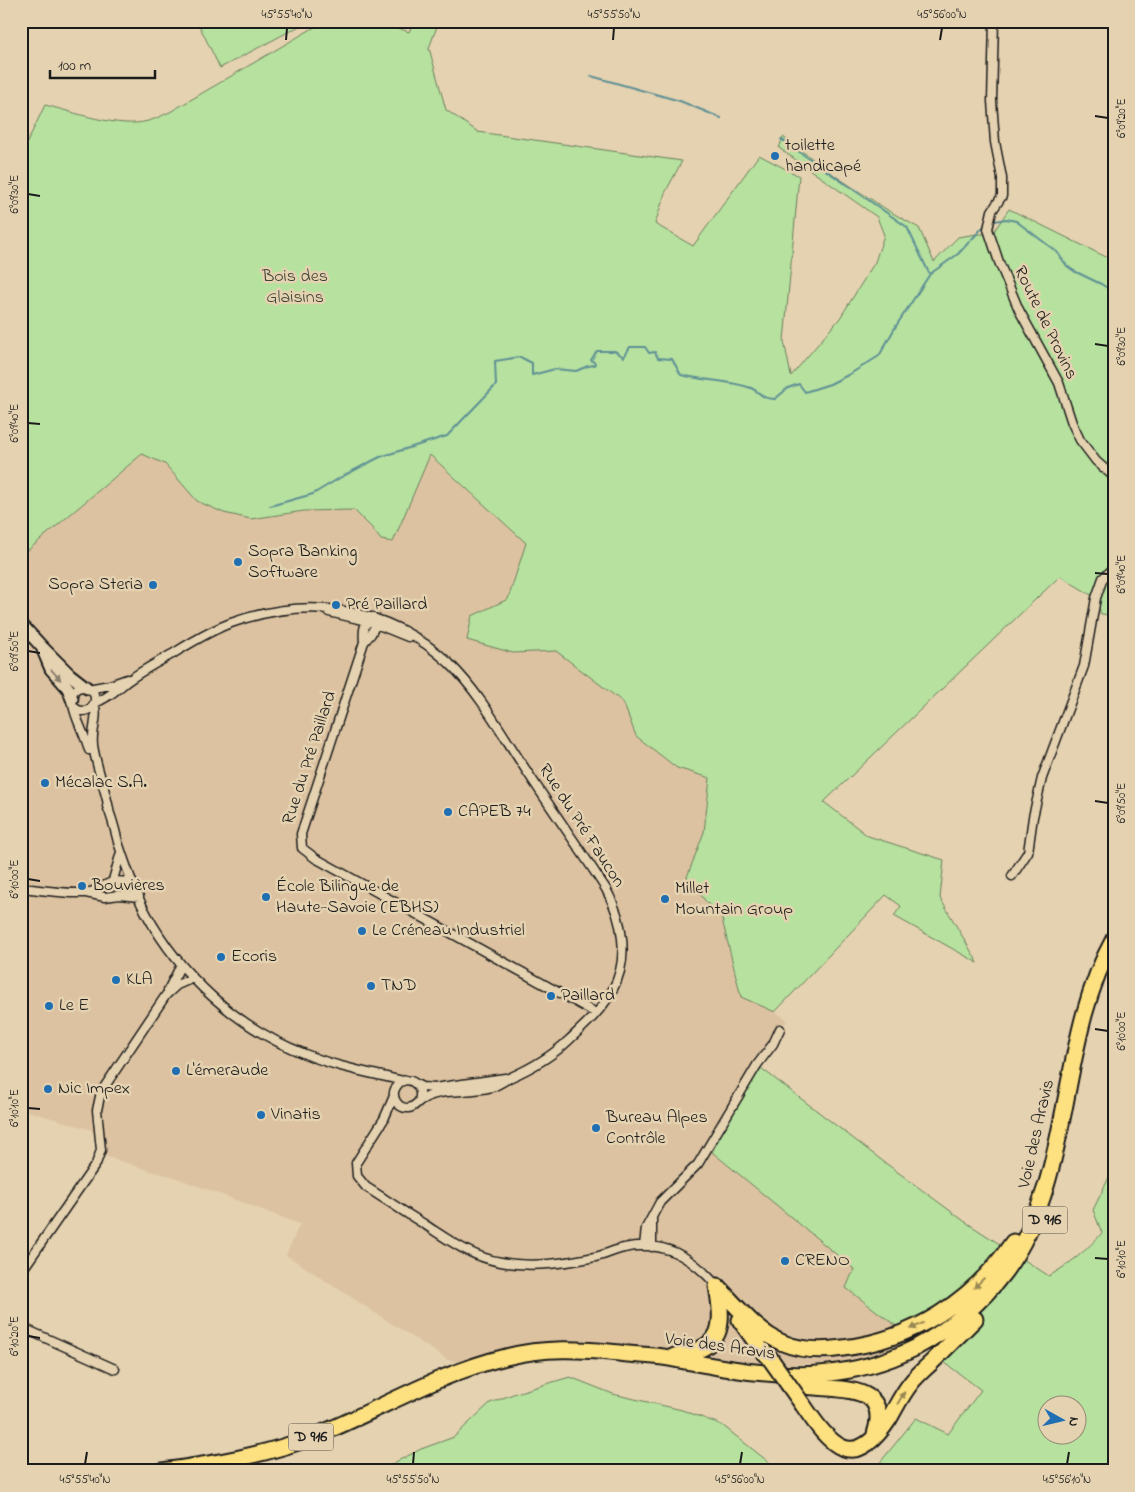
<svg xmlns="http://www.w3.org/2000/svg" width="1135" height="1492" viewBox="0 0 1135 1492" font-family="'Indie Flower',sans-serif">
  <rect width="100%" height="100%" fill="#e5d2b0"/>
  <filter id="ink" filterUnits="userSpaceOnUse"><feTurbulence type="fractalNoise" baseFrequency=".02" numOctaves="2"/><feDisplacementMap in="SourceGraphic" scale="10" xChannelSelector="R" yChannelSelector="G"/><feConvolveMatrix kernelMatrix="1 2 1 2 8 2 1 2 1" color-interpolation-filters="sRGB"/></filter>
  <g filter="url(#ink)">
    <path fill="#dcc2a0" d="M142 454 165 464 197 501 289 514 304 511 354 510 372 528 381 540 393 542 429 455 526 543 508 599 472 616 513 653 556 650 623 702 636 736 677 768 710 778 704 832 687 877 707 903 721 915 741 997 775 1012 787 1020 712 1152 854 1269 847 1288 914 1339 867 1358 836 1365 805 1364 764 1367 739 1362 678 1360 571 1350 476 1367 448 1360 286 1255 300 1224 171 1176 151 1171 102 1155 101 1162 92 1130 21 1109V556Z"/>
    <path fill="#b6e19e" stroke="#697e5d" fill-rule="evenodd" d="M197 21H309L220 68Z
      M325 21H379L409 32 414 21H439L429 48 446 110 478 132 682 161 665 193 655 224 693 246 759 155 799 176 784 341 791 376 840 318 875 262 884 235 877 217 779 148 783 137 837 177 889 211 919 228 934 262 958 237 977 234H992L1009 209 1114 261V615L1101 614 1096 598 1060 576 824 802 868 836 944 860 940 898 978 963 894 916 901 906 886 895 775 1012 741 997 721 915 707 903 687 877 704 832 710 778 677 768 636 736 623 702 556 651 513 653 467 640 472 616 508 599 526 543 430 455 393 542 381 540 372 528 354 510 304 511 251 519 224 513 197 501 165 464 142 454 21 556V155L45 105C73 112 120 129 148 121 156 119 163 115 170 112Z
      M757 1065 880 1159 964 1221 1049 1276C1070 1264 1087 1250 1102 1233L1093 1210 1113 1169 1114 1157V1471H871L874 1470 916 1418 948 1434 981 1390 846 1288 854 1269 712 1152ZM1048 1404H1078V1434H1048Z
      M570 1377 613 1394 682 1410 722 1425 780 1471H353L386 1467 421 1449 454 1437 490 1403 516 1393Z"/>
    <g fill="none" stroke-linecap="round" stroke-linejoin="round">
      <path stroke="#5f9095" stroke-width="2" d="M591 76 680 101 721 118
        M781 139 907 227 929 273
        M995 221 1006 219 1016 221 1057 252 1067 266 1074 271 1101 284 1114 292
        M270 506 313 494 343 476 380 457 447 436 496 385 495 361 520 357 532 363V375L555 369 576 371 588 366 594 365 595 363 591 360 597 351H615L624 357 630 347H645L649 353 655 352 658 358 672 359 681 375C704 381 730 380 751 388 762 393 761 399 775 399L788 388 799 384 805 392 830 384 850 374 879 356 896 326 930 274 958 254 986 224"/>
      <defs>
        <path id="street" d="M994 21 992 101 995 142 1002 178V196L992 211 988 229 999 262 1019 310 1059 383 1072 423 1080 440 1096 461 1114 477
          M329 612 371 622 408 637
          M364 642 371 634 376 624 373 617C363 623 363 631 364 642L301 834 302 848 315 858 596 1013
          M71 699a12 12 0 1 1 24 0a12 12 0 1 1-24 0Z
          M88 689 110 685 127 679
          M73 705C76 721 85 734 89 750
          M107 806C112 817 115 830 118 842 126 866 134 891 146 913 180 976 238 1028 305 1054 336 1067 371 1073 403 1081
          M109 809C105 787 96 767 93 745 91 731 99 717 94 703 108 699 120 686 132 678 145 669 160 661 174 653 192 642 211 630 231 623 309 595 387 606 449 663 480 693 502 734 526 770 552 810 580 849 606 889 623 920 630 959 612 991 602 1010 585 1025 569 1040 551 1057 532 1068 509 1078 504 1081 498 1085 492 1087 469 1094 442 1087 421 1100 417 1102 415 1107 409 1108 398 1109 390 1097 396 1087 405 1072 425 1084 419 1101
          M1012 876 1028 852 1033 817 1042 778 1084 666 1096 598 1103 578 1114 568
          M113 880 121 852
          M21 888C42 890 64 894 84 893 106 891 105 876 132 883
          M86 893 105 897 119 895 139 897
          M168 990 181 965
          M416 1084 422 1087 434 1088 505 1078
          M394 1096 384 1119 356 1163 357 1176 366 1187C385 1199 404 1212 424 1224 449 1240 471 1257 501 1262 532 1268 565 1263 595 1257 605 1255 614 1250 624 1248 663 1239 692 1257 717 1286
          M644 1246 646 1228 660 1202 698 1164 757 1065 773 1044 780 1029
          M652 1247V1218
          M21 1272 96 1164 101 1150 97 1110 101 1092 166 995 177 985 193 978
          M21 1327 115 1369"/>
        <path id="secondary" d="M21 624 43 648 69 674 87 688
          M43 650 51 669 68 688 72 699"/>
        <path id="highway" d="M717 1286C737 1306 756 1332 783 1343 802 1351 823 1351 843 1348 913 1340 974 1300 1013 1242
          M740 1320 760 1348 769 1357
          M675 1356C724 1348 724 1328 717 1286
          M789 1385C802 1386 815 1387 828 1388 859 1390 888 1394 875 1434
          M803 1405C830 1445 853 1474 889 1419 896 1407 902 1394 911 1383 918 1374 927 1367 935 1359 948 1346 962 1332 975 1319
          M162 1471C214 1464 266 1455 315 1436 379 1410 439 1373 506 1357 544 1347 581 1349 619 1353 633 1355 648 1355 663 1357 683 1360 704 1365 725 1368 792 1379 853 1379 915 1348 950 1329 981 1303 1005 1271 1076 1174 1056 1043 1114 939"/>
      </defs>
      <use href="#street" stroke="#1c1c1c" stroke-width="11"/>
      <use href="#secondary" stroke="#1c1c1c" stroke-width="15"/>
      <use href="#highway" stroke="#1c1c1c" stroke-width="19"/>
      <use href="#street" stroke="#e5d2b0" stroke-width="8"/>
      <use href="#secondary" stroke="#e5d2b0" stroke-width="11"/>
      <use href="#highway" stroke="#fde080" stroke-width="15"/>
      <defs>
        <path id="highway-bridge" d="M769 1357 803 1405"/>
      </defs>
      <use href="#highway-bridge" stroke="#1c1c1c" stroke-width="19" stroke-linecap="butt"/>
      <use href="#highway-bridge" stroke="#fde080" stroke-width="15"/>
    </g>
    <defs><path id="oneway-solid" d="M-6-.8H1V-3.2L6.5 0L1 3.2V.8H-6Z" transform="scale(1.25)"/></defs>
    <use fill="#8b806d" href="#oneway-solid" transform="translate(56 675) rotate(48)"/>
    <g fill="#988853">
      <use href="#oneway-solid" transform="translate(979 1283) rotate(136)"/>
      <use href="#oneway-solid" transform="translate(917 1326) rotate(154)"/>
      <use href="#oneway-solid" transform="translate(901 1398) rotate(-59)"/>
    </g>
  </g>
  <path fill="none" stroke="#1c1c1c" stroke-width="2" d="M286 40 287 28M613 40 614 28M940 40 942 28M1095 116 1108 118M28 194 40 196M1095 344 1108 346M28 423 40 424M1095 573 1108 574M28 651 40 653M1095 801 1108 803M28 879 40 881M1095 1029 1108 1031M28 1108 40 1109M1095 1258 1108 1259M28 1336 40 1338M85 1464 87 1452M413 1464 414 1452M740 1464 742 1452M1067 1464 1069 1452"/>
  <g fill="#1f6fb2" stroke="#e5d2b0" stroke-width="2">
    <circle cx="775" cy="156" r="5"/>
    <circle cx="238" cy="562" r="5"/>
    <circle cx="153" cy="585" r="5"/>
    <circle cx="336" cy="605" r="5"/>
    <circle cx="45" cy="783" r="5"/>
    <circle cx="448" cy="812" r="5"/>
    <circle cx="82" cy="886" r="5"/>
    <circle cx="266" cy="897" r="5"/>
    <circle cx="665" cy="899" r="5"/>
    <circle cx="362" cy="931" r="5"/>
    <circle cx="221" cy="957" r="5"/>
    <circle cx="116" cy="980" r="5"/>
    <circle cx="371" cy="986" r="5"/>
    <circle cx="551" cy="996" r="5"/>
    <circle cx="49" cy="1006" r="5"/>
    <circle cx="176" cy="1071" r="5"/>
    <circle cx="48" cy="1089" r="5"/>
    <circle cx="261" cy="1115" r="5"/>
    <circle cx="596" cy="1128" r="5"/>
    <circle cx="785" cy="1261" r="5"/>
  </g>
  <g text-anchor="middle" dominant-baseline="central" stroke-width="5" stroke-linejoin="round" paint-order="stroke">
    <g fill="#e5d2b0" stroke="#585348" stroke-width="1">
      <rect x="1022.5" y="1206.5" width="45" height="27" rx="4"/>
      <rect x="288.5" y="1423.5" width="45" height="27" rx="4"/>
    </g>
    <g font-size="16" font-weight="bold" fill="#1c1c1c">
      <text x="1045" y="1220">D 916</text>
      <text x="311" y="1437">D 916</text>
    </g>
    <g font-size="18" fill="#1c1c1c" stroke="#e5d2b0" text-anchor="start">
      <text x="785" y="146">toilette<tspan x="785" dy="21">handicapé</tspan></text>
      <text x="248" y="552">Sopra Banking<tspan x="248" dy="21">Software</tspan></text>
      <text x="143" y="585" text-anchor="end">Sopra Steria</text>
      <text x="346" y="605">Pré Paillard</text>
      <text x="55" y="783">Mécalac S.A.</text>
      <text x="458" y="812">CAPEB 74</text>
      <text x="92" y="886">Bouvières</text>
      <text x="276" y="887">École Bilingue de<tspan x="276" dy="21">Haute-Savoie (EBHS)</tspan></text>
      <text x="675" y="889">Millet<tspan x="675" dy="21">Mountain Group</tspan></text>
      <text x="372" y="931">Le Créneau Industriel</text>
      <text x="231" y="957">Ecoris</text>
      <text x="126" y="980">KLA</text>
      <text x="381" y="986">TND</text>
      <text x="561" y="996">Paillard</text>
      <text x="59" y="1006">Le E</text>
      <text x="186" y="1071">L'émeraude</text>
      <text x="58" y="1089">Nic Impex</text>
      <text x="271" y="1115">Vinatis</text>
      <text x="606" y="1118">Bureau Alpes<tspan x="606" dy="21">Contrôle</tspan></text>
      <text x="795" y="1261">CRENO</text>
    </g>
    <g font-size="18" fill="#3b4336" stroke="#e5d2b0">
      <text x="295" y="277">Bois des<tspan x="295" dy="21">Glaisins</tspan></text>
    </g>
    <g font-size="18" fill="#1c1c1c" stroke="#e5d2b0">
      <text transform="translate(1045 323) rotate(64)">Route de Provins</text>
      <text transform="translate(310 758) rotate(-72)">Rue du Pré Paillard</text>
      <text transform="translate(581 826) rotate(57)">Rue du Pré Faucon</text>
      <text transform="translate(1037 1134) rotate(-77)">Voie des Aravis</text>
      <text transform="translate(720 1347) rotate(8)">Voie des Aravis</text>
    </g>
  </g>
  <rect width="1135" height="1492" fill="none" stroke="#e5d2b0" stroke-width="55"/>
  <g transform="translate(1062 1420) rotate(98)"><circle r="24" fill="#e5d2b0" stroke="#958975"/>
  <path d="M0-4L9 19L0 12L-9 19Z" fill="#1f6fb2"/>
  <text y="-8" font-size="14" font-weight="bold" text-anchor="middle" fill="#1c1c1c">N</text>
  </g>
  <path d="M50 70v8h105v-8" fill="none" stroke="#1c1c1c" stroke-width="2.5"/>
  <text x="58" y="70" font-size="15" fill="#1c1c1c" stroke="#e5d2b0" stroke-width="4" paint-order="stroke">100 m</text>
  <rect x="28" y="28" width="1080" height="1436" fill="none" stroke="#1c1c1c" stroke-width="2"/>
  <g font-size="12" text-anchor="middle" fill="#1c1c1c">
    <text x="287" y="18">45°55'40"N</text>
    <text x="614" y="18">45°55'50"N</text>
    <text x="942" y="18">45°56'00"N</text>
    <text transform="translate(1121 118) rotate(-90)" y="4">6°09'20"E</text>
    <text transform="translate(14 194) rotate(-90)" y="4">6°09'30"E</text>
    <text transform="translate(1121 346) rotate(-90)" y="4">6°09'30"E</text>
    <text transform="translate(14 423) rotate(-90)" y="4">6°09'40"E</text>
    <text transform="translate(1121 574) rotate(-90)" y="4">6°09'40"E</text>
    <text transform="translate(14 651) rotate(-90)" y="4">6°09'50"E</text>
    <text transform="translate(1121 803) rotate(-90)" y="4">6°09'50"E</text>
    <text transform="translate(14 879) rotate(-90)" y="4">6°10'00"E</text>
    <text transform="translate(1121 1031) rotate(-90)" y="4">6°10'00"E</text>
    <text transform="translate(14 1108) rotate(-90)" y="4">6°10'10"E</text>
    <text transform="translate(1121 1259) rotate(-90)" y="4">6°10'10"E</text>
    <text transform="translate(14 1336) rotate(-90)" y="4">6°10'20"E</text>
    <text x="85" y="1483">45°55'40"N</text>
    <text x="413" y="1483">45°55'50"N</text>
    <text x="740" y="1483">45°56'00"N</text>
    <text x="1067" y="1483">45°56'10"N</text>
  </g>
</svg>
